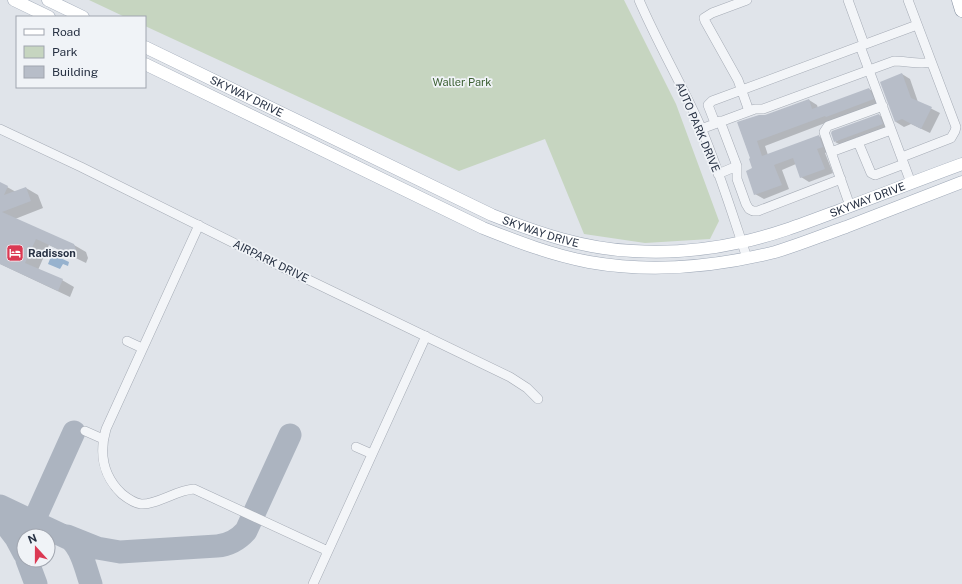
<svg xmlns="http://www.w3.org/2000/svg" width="962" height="584" viewBox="0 0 962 584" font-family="'Public Sans',sans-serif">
  <rect width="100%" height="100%" fill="#e0e4ea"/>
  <path fill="#c6d5c0" d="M89 0H624L676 104 719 221 710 239 645 243 584 234 545 139 459 171 145 26V17H125Z"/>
  <path fill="#97b2ce" d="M52 254 69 262 68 266 63 264 60 269 48 264Z"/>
  <path fill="#0003" d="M902 74 910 79 918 102 940 113 930 133 911 124 904 127 896 122Z
    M869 89 877 94 881 104 833 120 765 146 768 155 818 136 827 141 831 151 825 153 833 173 809 182 801 177 796 164 782 170 789 189 764 199 755 194 754 169 751 159 738 123 765 116 809 100 817 105 818 108Z
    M879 115 885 119 888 128 841 145 835 142Z
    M0 183 16 192 26 188 38 195 43 208 15 219 74 245 86 252 88 258 86 263 49 245 38 270 62 280 74 287 70 297 0 264Z"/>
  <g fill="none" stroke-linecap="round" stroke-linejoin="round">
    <path stroke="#acb4c0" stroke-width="23" d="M0 506 70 539C82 549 86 570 91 584
      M0 517 16 538 24 553
      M28 534 74 432
      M67 536 97 548 120 552 217 546C229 545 238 540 246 531L290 435
      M27 560 36 584"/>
  </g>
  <path fill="#b7bdc8" d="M902 73 911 98 932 107 921 129 902 119 895 122 880 82Z
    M869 88 874 99 826 117 825 116 757 141 762 156 819 135 823 147 817 149 825 169 800 178 793 158 774 165 782 185 754 195 746 171 752 168 749 159 750 158 737 122 759 115H765L809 99 812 109Z
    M879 114 883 124 834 142 831 133 832 131Z
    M0 182 8 186 4 195 26 187 31 201 2 212 74 244 76 250 73 256 36 239 25 263 63 279 58 291 0 264Z"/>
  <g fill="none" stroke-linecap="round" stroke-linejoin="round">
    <defs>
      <path id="minor" d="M639 0C657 42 680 81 699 123 718 167 732 213 747 258
        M747 0 712 13 704 18 705 21 738 80 749 111
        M848 0 864 44
        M860 46 911 183
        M720 121 737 166V179L746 204 749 209 753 211H758L841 179
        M715 123 708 105 712 101 917 25
        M0 129 81 167 284 268 510 377 527 388 538 399
        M701 129 755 109H763L894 61C905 61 922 65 931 62
        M858 142 871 173 875 175 904 164
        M831 152 891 130
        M902 157 951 138 955 131 956 127 908 0
        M718 174 737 166
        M850 206 824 132 828 126 883 106
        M199 225 106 429C99 453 103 476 122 494 127 498 134 503 141 504 157 505 176 490 194 489L328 551
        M127 341 142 348
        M85 431 103 439
        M356 447 372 454
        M313 584 426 336"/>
      <g id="major">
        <path d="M14 0 49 17"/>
        <path d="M48 0 83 17"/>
        <path id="s1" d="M145 47 492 215C538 233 584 249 633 251 668 253 707 250 742 242 775 235 808 222 840 210 880 195 921 179 962 164"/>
        <path d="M145 64 483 228C518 242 552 255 589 262 651 273 715 267 775 252 799 245 823 235 846 227 885 212 923 197 962 182"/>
      </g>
      <path id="highway" d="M959 0 962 10"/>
    </defs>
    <use href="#minor" stroke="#a5abb5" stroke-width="10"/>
    <use href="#major" stroke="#9ea8b7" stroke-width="13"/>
    <use href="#highway" stroke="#8691a2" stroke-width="15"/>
    <use href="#minor" stroke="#f3f5f8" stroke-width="9"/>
    <use href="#major" stroke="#fff" stroke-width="12"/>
    <use href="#highway" stroke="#fff" stroke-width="14"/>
  </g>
  <defs>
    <symbol id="hotel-square" viewBox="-11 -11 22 22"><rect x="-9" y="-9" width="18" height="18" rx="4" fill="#db3953" stroke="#f0f3f7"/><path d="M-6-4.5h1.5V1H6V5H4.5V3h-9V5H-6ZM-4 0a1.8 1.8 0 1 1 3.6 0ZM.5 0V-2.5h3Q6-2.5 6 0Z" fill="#fff"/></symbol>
  </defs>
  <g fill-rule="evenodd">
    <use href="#hotel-square" x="5" y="243" width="20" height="20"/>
  </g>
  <g text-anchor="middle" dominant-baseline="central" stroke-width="3.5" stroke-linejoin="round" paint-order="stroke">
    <g font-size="11" fill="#3c6033" stroke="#f0f3f7">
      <text x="462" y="82">Waller Park</text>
    </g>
    <g font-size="11" fill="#273143" stroke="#f0f3f7">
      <text stroke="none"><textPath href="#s1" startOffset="113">SKYWAY DRIVE</textPath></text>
      <text transform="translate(698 127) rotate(67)">AUTO PARK DRIVE</text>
      <text stroke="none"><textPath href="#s1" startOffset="774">SKYWAY DRIVE</textPath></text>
      <text stroke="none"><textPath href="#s1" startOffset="437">SKYWAY DRIVE</textPath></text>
      <text transform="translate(271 261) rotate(26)">AIRPARK DRIVE</text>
    </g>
    <g font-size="11" font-weight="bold" fill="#273143" stroke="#f0f3f7" text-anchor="start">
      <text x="28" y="253">Radisson</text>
    </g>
  </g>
  <rect x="16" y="16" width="130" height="72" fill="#f0f3f7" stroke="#a0a5af"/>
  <rect x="24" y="29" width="20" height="6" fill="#ffffff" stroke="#a0a5af"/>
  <text x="52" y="36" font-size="12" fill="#273143">Road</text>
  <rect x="24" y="46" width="20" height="12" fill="#c6d5c0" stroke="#a0a5af"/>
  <text x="52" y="56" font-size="12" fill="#273143">Park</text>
  <rect x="24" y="66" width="20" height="12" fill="#b7bdc8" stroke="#a0a5af"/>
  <text x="52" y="76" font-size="12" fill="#273143">Building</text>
  <g transform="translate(36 548) rotate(339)"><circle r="19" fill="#f0f3f7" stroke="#a0a5af"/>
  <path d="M0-3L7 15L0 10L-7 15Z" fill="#db3953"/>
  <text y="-6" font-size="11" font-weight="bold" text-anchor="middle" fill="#273143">N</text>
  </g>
</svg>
